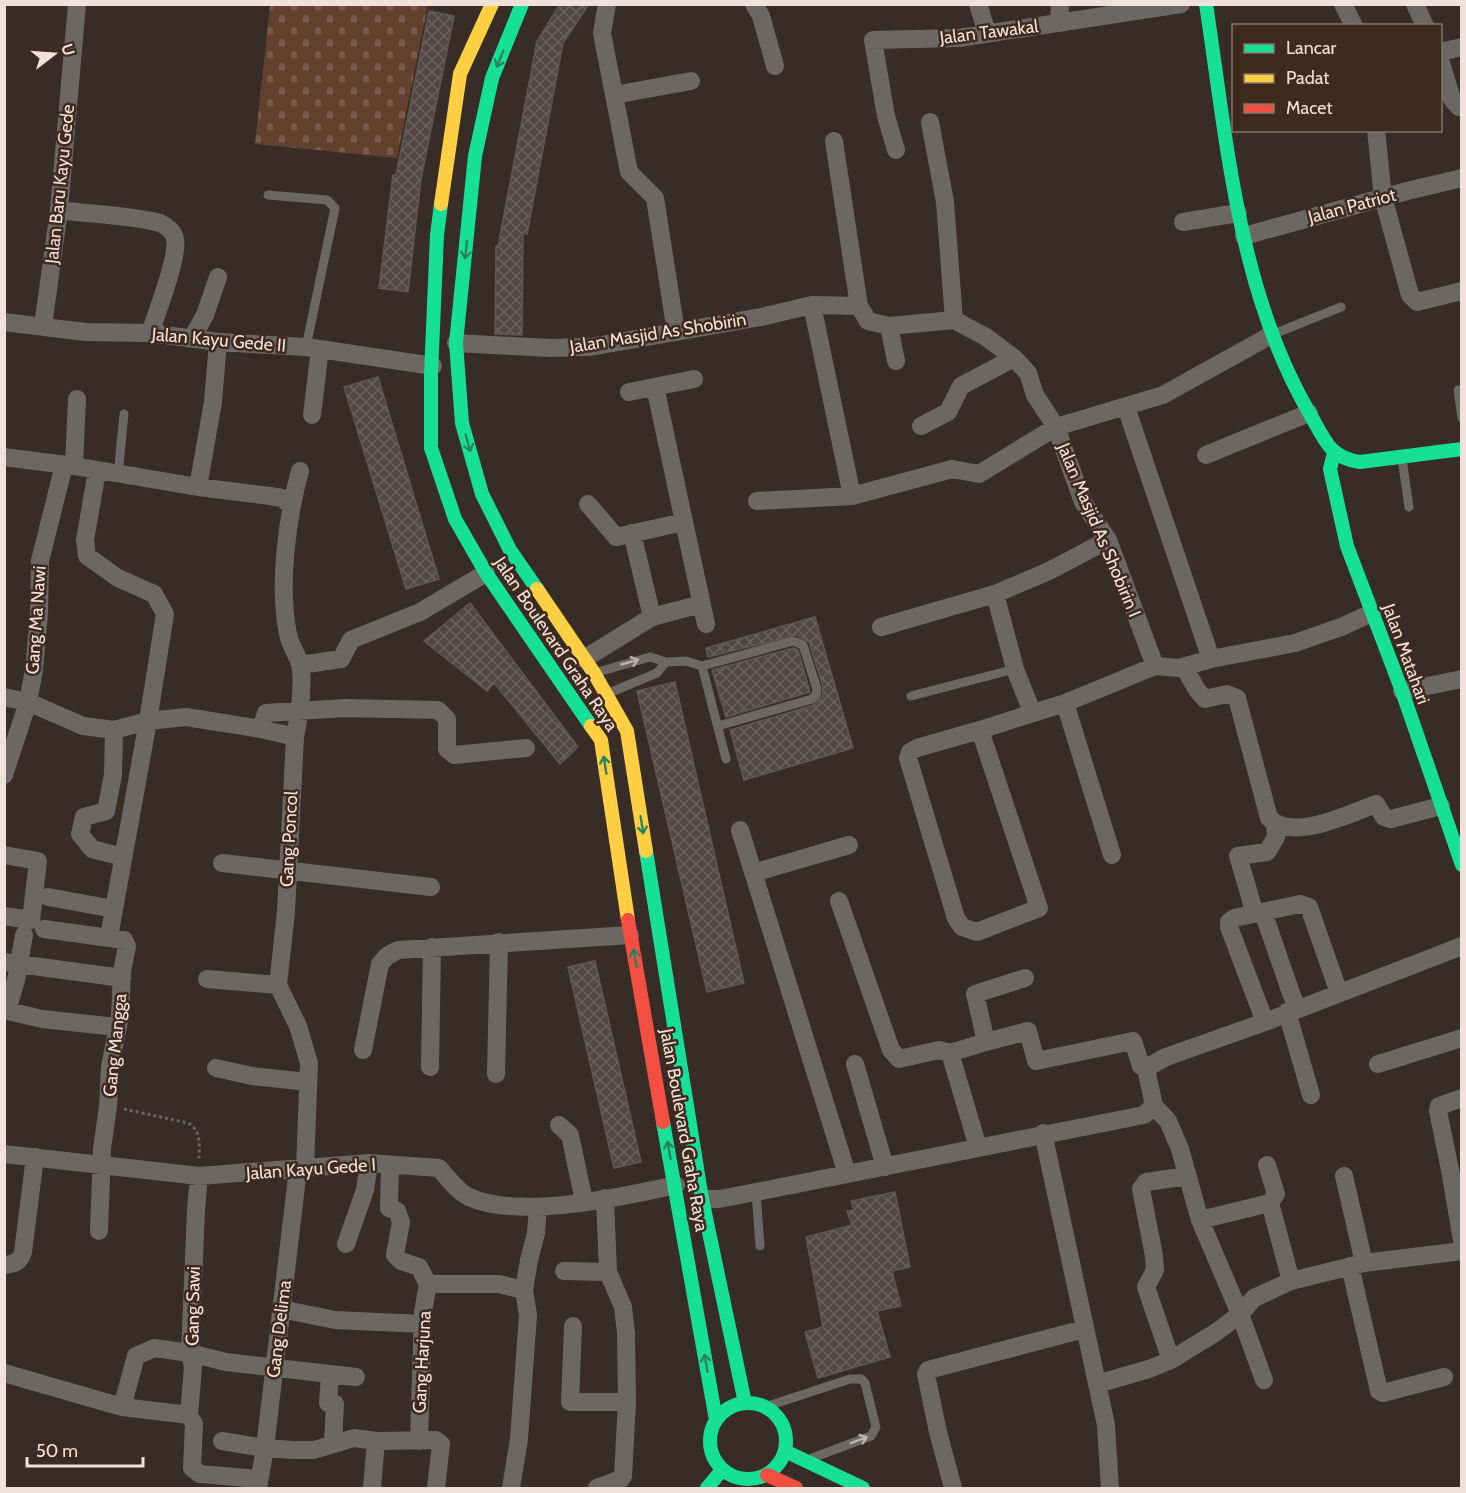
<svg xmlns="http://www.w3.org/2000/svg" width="1466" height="1493" viewBox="0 0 1466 1493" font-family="Cabin,sans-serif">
  <defs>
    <pattern id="cemetery-stones" width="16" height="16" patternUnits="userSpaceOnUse" patternTransform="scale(1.5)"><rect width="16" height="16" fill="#61402e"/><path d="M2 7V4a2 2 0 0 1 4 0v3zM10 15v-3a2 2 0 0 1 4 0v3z" fill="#785b4c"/></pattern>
    <pattern id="building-cross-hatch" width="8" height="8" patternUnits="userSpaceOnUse" patternTransform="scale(1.5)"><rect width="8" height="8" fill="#524843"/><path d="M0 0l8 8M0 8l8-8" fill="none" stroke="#6b625e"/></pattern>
  </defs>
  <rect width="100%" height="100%" fill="#372c26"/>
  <path fill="url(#cemetery-stones)" d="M270 5H428L397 158 255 144Z"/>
  <path fill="url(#building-cross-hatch)" stroke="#605651" stroke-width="1.5" d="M560 4H589L563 43 527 234 523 233 522 335 495 334 496 246H498L537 41Z
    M429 11 454 16 421 179 408 292 379 288 393 175H396Z
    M378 377 439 579 406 589 344 387Z
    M470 603 578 747 560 764 494 683 487 691 424 641Z
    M815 617 853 748 744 780 730 730 814 705 822 697 823 687 809 642 796 635 708 657 706 648Z
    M793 648 798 650 810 692 726 717 712 670Z
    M675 682 744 983 707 992 637 691Z
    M595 961 641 1162 614 1168 568 967Z
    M895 1192 910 1267 892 1271 901 1306 877 1311 890 1357 818 1378 805 1332 823 1327 806 1237 852 1225 847 1211 854 1210 851 1201Z"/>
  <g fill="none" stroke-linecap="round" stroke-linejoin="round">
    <path stroke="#6b6360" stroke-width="3" stroke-dasharray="3 3" stroke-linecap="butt" d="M124 1109 188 1123C202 1131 199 1146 199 1160"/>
    <path stroke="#6d6763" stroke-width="9" d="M268 195 327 200 335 208 306 347
      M1276 333 1341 307
      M1458 390 1462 418
      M1402 459 1409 507
      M118 475 124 414
      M702 666 726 759
      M598 672 650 657 666 662 686 661 702 666 793 641 803 645 817 689 816 695 812 699 718 726
      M609 693 657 673 666 662
      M911 696 1015 669
      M756 1192 760 1246
      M765 1407 850 1379H861L865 1383 876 1427 871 1436 812 1458"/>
    <path stroke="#6d6763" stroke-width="18" d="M607 4 602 33 629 172 655 198 676 332
      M754 4 761 16 775 66
      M978 4 987 33
      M1343 4 1354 26
      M1415 4 1425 26
      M1059 23 1060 4
      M1440 52 1462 47
      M1440 60 1452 99 1459 107 1462 106
      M614 95 691 81
      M930 122 945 202 954 320
      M1376 130 1383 197 1410 295 1417 302 1462 291
      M834 141 859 306 868 321 889 326 954 320 986 337 1014 358 1028 373 1035 395 1056 427 1083 502 1108 540 1155 666
      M896 150 886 116 873 40 959 38 1181 4
      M59 210C88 214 133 215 160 223 167 226 174 232 175 239 179 256 156 315 150 333
      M1183 222 1238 213
      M1244 236 1407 191 1462 178
      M812 305 852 496
      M4 322 85 332 150 333 218 342 306 347 433 366
      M43 326 59 210 77 4
      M889 326 896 361
      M192 338 205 315 218 277
      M456 343 549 348 590 347 761 317 812 305 859 306
      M655 387 706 624
      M629 392 694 379
      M1126 407 1211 659
      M312 415 320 349
      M921 426 948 412 961 386 1014 358
      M1206 455 1309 413
      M4 457 74 466 198 487 270 496 282 498 291 506
      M74 466 77 399
      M97 471 85 540 87 556 118 578 154 594 165 614 148 721 109 937
      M300 471C287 518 278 586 288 634 290 645 297 654 300 664 304 684 299 717 295 737L286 912 278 985 298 1026 309 1063 305 1168
      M198 487 213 402 218 342
      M757 501 852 496 952 469 979 474 1056 427 1163 395 1271 335
      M588 504 616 537 684 522
      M632 533 652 617
      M995 594 1049 571 1108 540
      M881 627 995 594 1015 669 1032 712
      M584 659 652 617 701 604
      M300 665 341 659 351 640 420 612 486 573
      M1184 667 1197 690 1205 699 1227 694 1237 698 1269 818C1292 842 1348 814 1376 804L1384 817 1391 819 1441 806
      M1402 691 1462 679
      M4 697 28 702 83 726 114 730 148 721 186 717 261 729 295 737
      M1065 703 1112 855
      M261 729 266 713 345 708 438 710 447 719V749L454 755 526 748
      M114 730 113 775 106 811 84 817 80 834 92 849 123 857
      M980 730 1039 908 977 932 962 927 956 918 908 758 910 752 917 748 980 730 1065 703 1155 666 1179 668 1211 659 1295 643 1341 627 1372 613
      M4 775 28 702 34 670 39 614 40 561 64 465
      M740 830 847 1174
      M4 855 38 861 31 920 4 916
      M222 863 431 887
      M753 873 849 845
      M48 897 114 909
      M839 901 891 1050 899 1059 939 1050 950 1053 978 1147
      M1263 912 1291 993 1297 1008
      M1255 914 1238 856 1267 852 1276 837 1275 824
      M44 929 124 940 127 946 122 972 120 1016 110 1067 108 1106 102 1149 99 1231
      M4 962 122 978
      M207 979 278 985
      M4 1010 42 1019 117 1027
      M7 1011 16 980 24 935
      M1287 1012 1311 1095
      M1265 1022 1229 927V922L1234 918 1300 904 1309 907 1339 993
      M986 1042 1028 1031 1036 1061 1133 1041 1141 1066 1146 1068
      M363 1050 380 964 387 956 398 950 630 935
      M950 1053 986 1042 975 994 1025 978
      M855 1064 885 1167
      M1378 1064 1462 1038
      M430 1067 432 947
      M216 1068 252 1076 308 1082
      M496 1074 499 942
      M1462 1098 1439 1106 1438 1111 1450 1170 1462 1240
      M1154 1106 1168 1121 1180 1149 1200 1220 1240 1314 1264 1380
      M559 1125 570 1135 584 1201
      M1043 1133 1106 1425 1110 1488
      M4 1154 199 1176 369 1163 439 1168C447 1177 458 1192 469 1197 519 1220 622 1197 676 1185
      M390 1165 389 1208 397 1211 401 1222 395 1255 401 1261 419 1267 428 1284
      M199 1176 196 1210 190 1353 226 1362 356 1377
      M1344 1176 1364 1263
      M702 1199H719L756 1192 1144 1115 1154 1106 1146 1068 1166 1057 1265 1022 1462 946
      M1270 1203 1291 1281
      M1200 1220 1270 1203 1276 1194 1267 1165
      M346 1244 365 1190 369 1163
      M4 1265C15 1264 20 1262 23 1252L35 1157
      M1350 1266 1379 1391 1383 1393 1444 1377
      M564 1271 608 1272
      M428 1284H499L524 1290
      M281 1309 335 1320 423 1324
      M573 1326 570 1402H627
      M1171 1360 1146 1287 1155 1270 1154 1256 1141 1189 1146 1182 1188 1176
      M4 1373 122 1407
      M330 1374 328 1403 335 1404 333 1444
      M1097 1384 1149 1369 1171 1360 1218 1331 1240 1314 1254 1298 1291 1281 1364 1263 1462 1251
      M189 1415 193 1367 190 1353 154 1348 136 1356 122 1407 189 1415 194 1424 192 1468 200 1474 259 1479
      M222 1441 265 1448 293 1450H314L354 1438 376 1441 436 1440 441 1444 436 1488
      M419 1441 423 1312 428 1284
      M258 1488 265 1448 298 1169
      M372 1488 376 1441
      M511 1488 519 1439 528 1315 524 1290 529 1260 536 1233 538 1207
      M597 1488 621 1479 623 1476 627 1402 626 1333 623 1307 608 1272 605 1198
      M953 1488 938 1432 926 1374 928 1370 1084 1329"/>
    <path stroke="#16e098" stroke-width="14" d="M522 4 492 78 475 156 456 343 462 423 482 494 510 550 537 589
      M1206 4C1227 142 1238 291 1310 414 1324 438 1329 458 1360 462L1462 449
      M441 204 437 235 431 374V448L455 519 486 573 591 726
      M1334 453 1330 469 1347 546 1402 691 1462 865
      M646 851 702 1199 745 1403
      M663 1122 716 1420
      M710 1441a38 38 0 1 1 76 0a38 38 0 1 1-76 0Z
      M785 1451 863 1488
      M707 1488 722 1470"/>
    <path stroke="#ffcf43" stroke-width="14" d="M441 204 460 74 492 4
      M537 589 594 673 627 731 646 851
      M591 726 601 740 628 920"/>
    <path stroke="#f24e42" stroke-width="14" d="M628 920 663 1122
      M767 1475 796 1488"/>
  </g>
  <defs><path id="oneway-shaft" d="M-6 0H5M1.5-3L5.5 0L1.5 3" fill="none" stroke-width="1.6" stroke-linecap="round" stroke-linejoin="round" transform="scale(1.5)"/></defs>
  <g stroke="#2a855b">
    <use href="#oneway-shaft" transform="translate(500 59) rotate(112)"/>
    <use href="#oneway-shaft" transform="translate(466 250) rotate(96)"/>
    <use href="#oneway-shaft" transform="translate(468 443) rotate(74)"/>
    <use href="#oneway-shaft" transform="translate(605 765) rotate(-99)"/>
    <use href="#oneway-shaft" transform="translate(642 825) rotate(81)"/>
    <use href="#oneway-shaft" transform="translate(635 958) rotate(-101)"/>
    <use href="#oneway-shaft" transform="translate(669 1150) rotate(-100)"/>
    <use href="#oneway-shaft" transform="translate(706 1363) rotate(-100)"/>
  </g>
  <g stroke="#bcb1aa">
    <use href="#oneway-shaft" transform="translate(630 662) rotate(-16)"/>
    <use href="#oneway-shaft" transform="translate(859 1440) rotate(-21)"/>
  </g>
  <g text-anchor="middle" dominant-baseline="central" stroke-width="5" stroke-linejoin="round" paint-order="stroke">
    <g font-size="18" fill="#f0e2da" stroke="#3f2a1e">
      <text transform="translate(989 32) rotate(-7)">Jalan Tawakal</text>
      <text transform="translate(60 184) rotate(-84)">Jalan Baru Kayu Gede</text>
      <text transform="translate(1352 206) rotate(-15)">Jalan Patriot</text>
      <text transform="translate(658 333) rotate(-9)">Jalan Masjid As Shobirin</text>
      <text transform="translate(219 340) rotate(5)">Jalan Kayu Gede II</text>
      <text transform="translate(1099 530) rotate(67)">Jalan Masjid As Shobirin I</text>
      <text transform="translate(36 620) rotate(-86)">Gang Ma Nawi</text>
      <text transform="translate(556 644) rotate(56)">Jalan Boulevard Graha Raya</text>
      <text transform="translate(1406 654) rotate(70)">Jalan Matahari</text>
      <text transform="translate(289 839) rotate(-87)">Gang Poncol</text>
      <text transform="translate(115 1045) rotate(-84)">Gang Mangga</text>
      <text transform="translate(684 1130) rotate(80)">Jalan Boulevard Graha Raya</text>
      <text transform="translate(311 1169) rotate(-4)">Jalan Kayu Gede I</text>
      <text transform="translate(193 1306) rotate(-89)">Gang Sawi</text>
      <text transform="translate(279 1329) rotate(-83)">Gang Delima</text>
      <text transform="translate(422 1362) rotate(-87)">Gang Harjuna</text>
    </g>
  </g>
  <rect width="1466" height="1493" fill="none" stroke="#f0e2da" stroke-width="12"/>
  <rect x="1232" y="24" width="210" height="108" fill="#3f2a1e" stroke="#867469" stroke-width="1.5"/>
  <rect x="1244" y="44" width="30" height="9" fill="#16e098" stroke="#867469" stroke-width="1.5"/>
  <text x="1286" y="54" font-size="18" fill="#f0e2da">Lancar</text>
  <rect x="1244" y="74" width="30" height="9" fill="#ffcf43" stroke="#867469" stroke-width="1.5"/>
  <text x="1286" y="84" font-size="18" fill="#f0e2da">Padat</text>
  <rect x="1244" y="104" width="30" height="9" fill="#f24e42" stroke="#867469" stroke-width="1.5"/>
  <text x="1286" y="114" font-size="18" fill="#f0e2da">Macet</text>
  <g transform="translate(54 54) rotate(73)" stroke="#3f2a1e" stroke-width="4.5" paint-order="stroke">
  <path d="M0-4.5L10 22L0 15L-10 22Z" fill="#f0e2da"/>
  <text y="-9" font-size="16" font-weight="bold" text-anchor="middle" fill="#f0e2da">U</text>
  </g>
  <path d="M27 1457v9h116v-9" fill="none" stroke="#f0e2da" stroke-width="3"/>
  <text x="36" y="1457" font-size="18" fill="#f0e2da" stroke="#3f2a1e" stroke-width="4.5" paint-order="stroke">50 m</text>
</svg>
